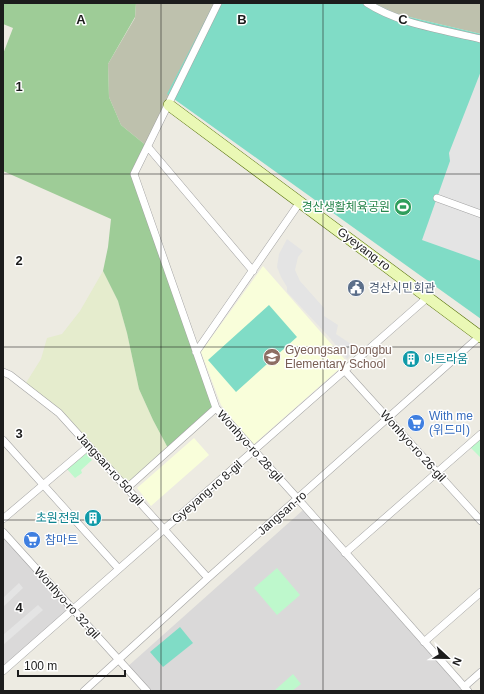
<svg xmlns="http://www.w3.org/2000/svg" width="484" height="694" viewBox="0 0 484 694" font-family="Helvetica,'Noto Sans KR',sans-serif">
  <rect width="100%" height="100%" fill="#edebe2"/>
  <path fill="#dad9d9" d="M303 510 463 691H147L126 668Z
    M3 532 73 610 3 671Z"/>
  <path fill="#f9feda" d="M263 266 347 362 253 445 221 405 201 352Z
    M194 438 209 455 151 506 137 488Z"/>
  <path fill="#bec1ad" d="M136 3H219L148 147 121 125 109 97 108 64 135 18Z
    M374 3H481V34L405 16 395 13Z"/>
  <path fill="#e5eccd" d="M103 271 118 301 127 333 139 389 153 420 169 450 127 488 58 412 24 386 41 359 47 338 62 334 80 311Z"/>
  <path fill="#9ecc97" d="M3 3H136L135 17 108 64 109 97 121 125 148 147 134 174 216 408 169 450 153 420 139 389 127 333 118 301 103 271 108 247 111 219 3 171V54L13 28 3 24Z"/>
  <path fill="#bef8cc" d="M481 436V458L469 446Z
    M87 453 92 460 81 470 82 473 75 478 67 469Z
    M277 568 300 595 277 615 254 588Z
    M293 674 301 684 292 691H274Z"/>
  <path fill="#80dcc6" d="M214 3H374L395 13 405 16 481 34V319L167 94Z
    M269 305 297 337 236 392 208 360Z
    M180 627 193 643 163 667 150 652Z"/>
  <path fill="#e4e4e4" d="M481 71V261L422 240 450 161 449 153Z
    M287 239 303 251 298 257 295 270 300 281 324 308V316L338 325 336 334 357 348 347 359 330 338 287 292V287L281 277 277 267 279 254Z
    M19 583 23 588 3 607V598Z
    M38 605 43 610 3 645V635Z"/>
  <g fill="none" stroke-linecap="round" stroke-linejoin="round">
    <defs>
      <path id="street" d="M218 3 134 174 216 408 298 499 468 691
        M367 3C399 24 444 30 481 39
        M148 147 253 271
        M437 198 481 214
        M196 352 300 202
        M345 371 481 521
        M3 372 10 375 59 413 208 578
        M3 440 119 569
        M127 488 216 408
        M3 519 89 446
        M3 532 147 691
        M345 553 481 434
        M424 642 481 592
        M3 671 428 297
        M464 687 481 672
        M84 691 208 578 480 336"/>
      <path id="secondary" d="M169 105 481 337"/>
    </defs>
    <use href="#street" stroke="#a3a3a3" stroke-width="8"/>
    <use href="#secondary" stroke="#546f07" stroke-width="12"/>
    <use href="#street" stroke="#fff" stroke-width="7"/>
    <use href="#secondary" stroke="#eaf8b5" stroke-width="11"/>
  </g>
  <path fill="none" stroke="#1c1c1c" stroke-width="1" stroke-opacity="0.55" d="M161 3V691M323 3V691M3 174H481M3 347H481M3 520H481"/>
  <defs>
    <symbol id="stadium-disc" viewBox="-11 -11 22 22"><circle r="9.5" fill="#2e9e5b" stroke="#fff"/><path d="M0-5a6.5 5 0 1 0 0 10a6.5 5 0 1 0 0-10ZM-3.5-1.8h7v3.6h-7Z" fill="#fff"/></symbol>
    <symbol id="civic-disc" viewBox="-11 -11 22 22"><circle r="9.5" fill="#5c6f8a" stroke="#fff"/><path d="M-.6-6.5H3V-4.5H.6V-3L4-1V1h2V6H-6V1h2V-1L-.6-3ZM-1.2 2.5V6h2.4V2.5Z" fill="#fff"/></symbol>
    <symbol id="school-disc" viewBox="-11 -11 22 22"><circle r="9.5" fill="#8d6e63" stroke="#fff"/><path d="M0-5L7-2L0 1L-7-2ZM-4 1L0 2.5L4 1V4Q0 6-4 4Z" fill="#fff"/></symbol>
    <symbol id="building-disc" viewBox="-11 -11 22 22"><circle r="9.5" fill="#0f9aa8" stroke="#fff"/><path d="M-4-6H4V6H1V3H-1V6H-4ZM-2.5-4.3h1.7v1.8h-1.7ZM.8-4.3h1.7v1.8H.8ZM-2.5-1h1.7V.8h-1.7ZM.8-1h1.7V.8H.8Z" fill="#fff"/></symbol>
    <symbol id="supermarket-disc" viewBox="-11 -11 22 22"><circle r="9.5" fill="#3f7fe0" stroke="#fff"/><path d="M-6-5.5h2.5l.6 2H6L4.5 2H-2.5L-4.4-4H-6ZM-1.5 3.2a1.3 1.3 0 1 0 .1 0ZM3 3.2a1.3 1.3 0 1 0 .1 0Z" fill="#fff"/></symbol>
  </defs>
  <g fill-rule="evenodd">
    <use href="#stadium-disc" x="393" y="197" width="20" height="20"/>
    <use href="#civic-disc" x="346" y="278" width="20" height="20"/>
    <use href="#school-disc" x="262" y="347" width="20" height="20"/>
    <use href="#building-disc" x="401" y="349" width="20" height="20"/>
    <use href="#supermarket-disc" x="406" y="413" width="20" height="20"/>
    <use href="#building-disc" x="83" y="508" width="20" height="20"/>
    <use href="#supermarket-disc" x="22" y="530" width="20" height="20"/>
  </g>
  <g text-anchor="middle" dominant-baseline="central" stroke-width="3" stroke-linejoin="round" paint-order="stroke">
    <g font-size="12" fill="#27864d" stroke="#fff" text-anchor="end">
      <text x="390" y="207">경산생활체육공원</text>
    </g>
    <g font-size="12" fill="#1c1c1c" stroke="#fff">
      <text transform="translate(364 249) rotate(37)">Gyeyang-ro</text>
      <text transform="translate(250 446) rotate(48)">Wonhyo-ro 28-gil</text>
      <text transform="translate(413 446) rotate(48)">Wonhyo-ro 26-gil</text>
      <text transform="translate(110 469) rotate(48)">Jangsan-ro 50-gil</text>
      <text transform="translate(207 492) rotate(-41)">Gyeyang-ro 8-gil</text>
      <text transform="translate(282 513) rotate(-41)">Jangsan-ro</text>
      <text transform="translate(67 603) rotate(48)">Wonhyo-ro 32-gil</text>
    </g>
    <g font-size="12" fill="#4e5e75" stroke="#fff" text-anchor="start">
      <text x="369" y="288">경산시민회관</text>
    </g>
    <g font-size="12" fill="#785e54" stroke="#fff" text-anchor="start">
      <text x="285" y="350">Gyeongsan Dongbu<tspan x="285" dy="14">Elementary School</tspan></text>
    </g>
    <g font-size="12" fill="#0d838f" stroke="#fff" text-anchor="start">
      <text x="424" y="359">아트라움</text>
      <text x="80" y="518" text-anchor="end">초원전원</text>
    </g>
    <g font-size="12" fill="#366cbe" stroke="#fff" text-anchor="start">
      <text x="429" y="416">With me<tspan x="429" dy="14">(위드미)</tspan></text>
      <text x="45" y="540">참마트</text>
    </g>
  </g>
  <g font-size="13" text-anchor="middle" font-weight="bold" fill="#1c1c1c" stroke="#fff" stroke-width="3" stroke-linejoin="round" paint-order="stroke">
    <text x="81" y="24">A</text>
    <text x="242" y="24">B</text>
    <text x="403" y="24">C</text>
    <text x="19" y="91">1</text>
    <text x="19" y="265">2</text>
    <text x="19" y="438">3</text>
    <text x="19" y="612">4</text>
  </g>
  <rect width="484" height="694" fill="none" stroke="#1c1c1c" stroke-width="8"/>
  <g transform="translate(448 658) rotate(112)" stroke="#ffffff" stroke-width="3" paint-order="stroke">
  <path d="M0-3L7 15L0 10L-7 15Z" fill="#1c1c1c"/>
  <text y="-6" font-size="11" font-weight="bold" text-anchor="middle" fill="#1c1c1c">N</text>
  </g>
  <path d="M18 670v6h107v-6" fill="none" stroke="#1c1c1c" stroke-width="2"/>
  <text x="24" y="670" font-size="12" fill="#1c1c1c" stroke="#ffffff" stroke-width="3" paint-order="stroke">100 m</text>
</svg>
